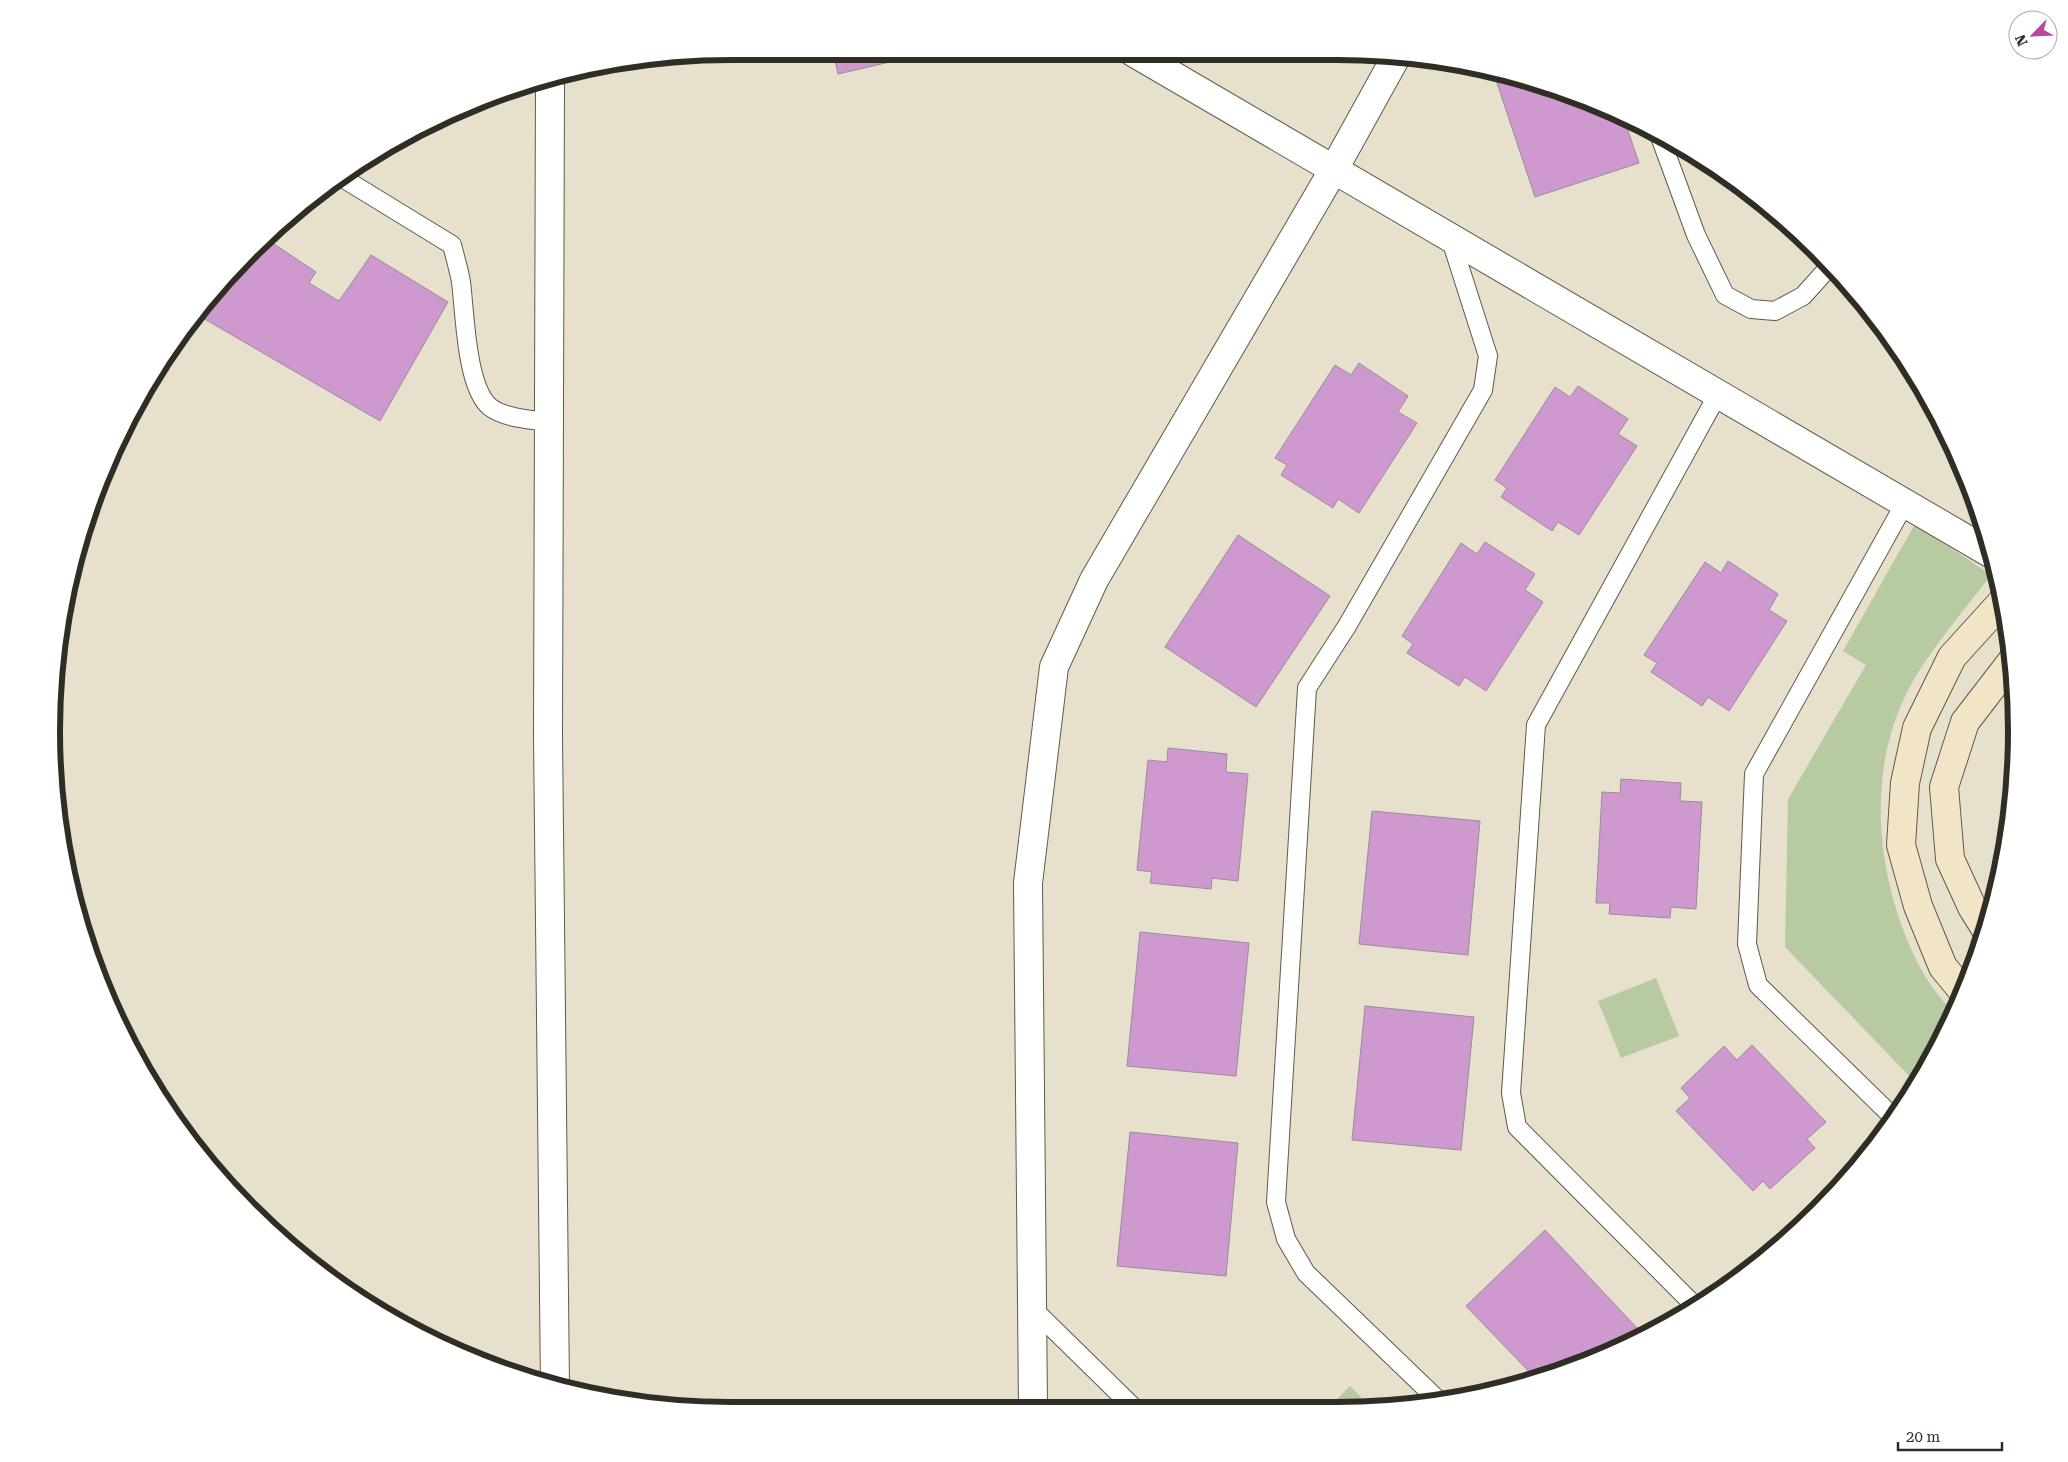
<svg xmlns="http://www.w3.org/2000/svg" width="2068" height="1462" viewBox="0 0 2068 1462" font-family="'Roboto Serif',serif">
  <rect width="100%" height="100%" fill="#e6e0cc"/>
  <path fill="#b7caa1" d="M1915 524 1991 575C1963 612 1920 661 1902 703 1865 787 1879 891 1922 971 1930 986 1943 1000 1953 1014L1947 1031 1915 1082 1785 947 1788 799 1866 665 1843 651Z
    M1656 978 1679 1036 1621 1058 1598 1001Z
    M1350 1386 1369 1405H1331Z"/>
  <path fill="#cd99cf" stroke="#9b8c9b" d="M833 51H919L920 55 838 74Z
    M1493 71 1597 103 1623 116 1639 163 1535 197Z
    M268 240 316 272 309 283 339 301 371 255 448 302 380 421 196 314 220 283Z
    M1359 363 1408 396 1398 412 1417 423 1359 513 1338 499 1333 508 1281 475 1287 465 1275 458 1335 365 1351 375Z
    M1578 386 1628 419 1618 434 1637 446 1579 535 1558 522 1552 531 1501 497 1507 488 1495 480 1555 387 1570 397Z
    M1238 535 1330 596 1256 707 1165 647Z
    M1485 542 1535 574 1525 590 1543 602 1486 691 1465 677 1459 686 1407 653 1413 644 1402 636 1461 543 1477 554Z
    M1728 561 1778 594 1769 610 1787 621 1729 711 1708 697 1702 706 1651 672 1657 663 1644 655 1705 562 1721 573Z
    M1168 748 1227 754 1226 772 1248 774 1238 881 1212 878 1211 889 1150 883 1152 872 1137 870 1148 760 1167 762Z
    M1621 779 1681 783 1680 801 1702 802 1696 909 1671 907 1670 918 1609 914 1610 903H1596L1602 792 1620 793Z
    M1372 811 1480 821 1468 955 1359 944Z
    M1140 932 1249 943 1236 1076 1127 1066Z
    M1365 1006 1474 1017 1461 1150 1352 1140Z
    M1752 1045 1826 1122 1807 1139 1815 1148 1770 1189 1763 1181 1753 1191 1676 1111 1690 1098 1681 1088 1724 1046 1737 1060Z
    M1130 1132 1238 1143 1226 1276 1117 1266Z
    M1545 1230 1637 1328 1615 1349 1536 1379 1466 1306Z"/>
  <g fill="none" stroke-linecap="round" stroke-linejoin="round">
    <defs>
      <path id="lane" d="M1659 134 1696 235 1725 295 1751 309 1775 311 1803 296 1830 266
        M341 177 452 245C455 257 459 270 461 282 465 313 466 387 490 407 504 418 531 420 549 422
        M1893 1117 1758 985 1747 944 1754 774 1905 503
        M1693 1304 1517 1127 1511 1093 1536 725 1718 394
        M1033 1309 1133 1407
        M1440 1402 1306 1273 1286 1239 1276 1202 1307 688 1347 626 1483 390 1488 356 1450 237"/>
      <path id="street" d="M1131 51 1990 553
        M550 76 548 736 555 1388
        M1033 1407 1028 883 1054 667 1094 580 1334 169 1396 57"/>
      <path id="secondary" d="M1985 928 1972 907 1950 859 1944 787 1965 722 2012 661
        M1962 990 1943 967 1918 906 1901 845 1905 783 1917 728 1952 657 2002 602"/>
    </defs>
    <use href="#lane" stroke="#605a49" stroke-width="20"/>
    <use href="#street" stroke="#605a49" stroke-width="30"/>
    <use href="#secondary" stroke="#605a49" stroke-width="30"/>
    <use href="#lane" stroke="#fff" stroke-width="18"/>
    <use href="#street" stroke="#fff" stroke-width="28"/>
    <use href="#secondary" stroke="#f2e4c6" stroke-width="28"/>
  </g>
  <path d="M0 0H2068V1462H0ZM731 60H1337A671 671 0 0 1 2008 731V731A671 671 0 0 1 1337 1402H731A671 671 0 0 1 60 731V731A671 671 0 0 1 731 60Z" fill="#fff" fill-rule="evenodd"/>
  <path fill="none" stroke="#302d25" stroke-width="6" d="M731 60H1337A671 671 0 0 1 2008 731V731A671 671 0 0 1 1337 1402H731A671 671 0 0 1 60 731V731A671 671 0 0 1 731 60Z"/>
  <g transform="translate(2033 35) rotate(246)"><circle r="24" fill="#ffffff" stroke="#acaba8"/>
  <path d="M0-4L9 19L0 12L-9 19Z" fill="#b847a3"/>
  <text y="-8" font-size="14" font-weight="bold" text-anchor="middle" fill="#302d25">N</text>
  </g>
  <path d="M1898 1442v8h104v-8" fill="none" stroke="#302d25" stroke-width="2.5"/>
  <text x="1906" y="1442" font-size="15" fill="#302d25" stroke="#ffffff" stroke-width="4" paint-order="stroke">20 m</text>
</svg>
